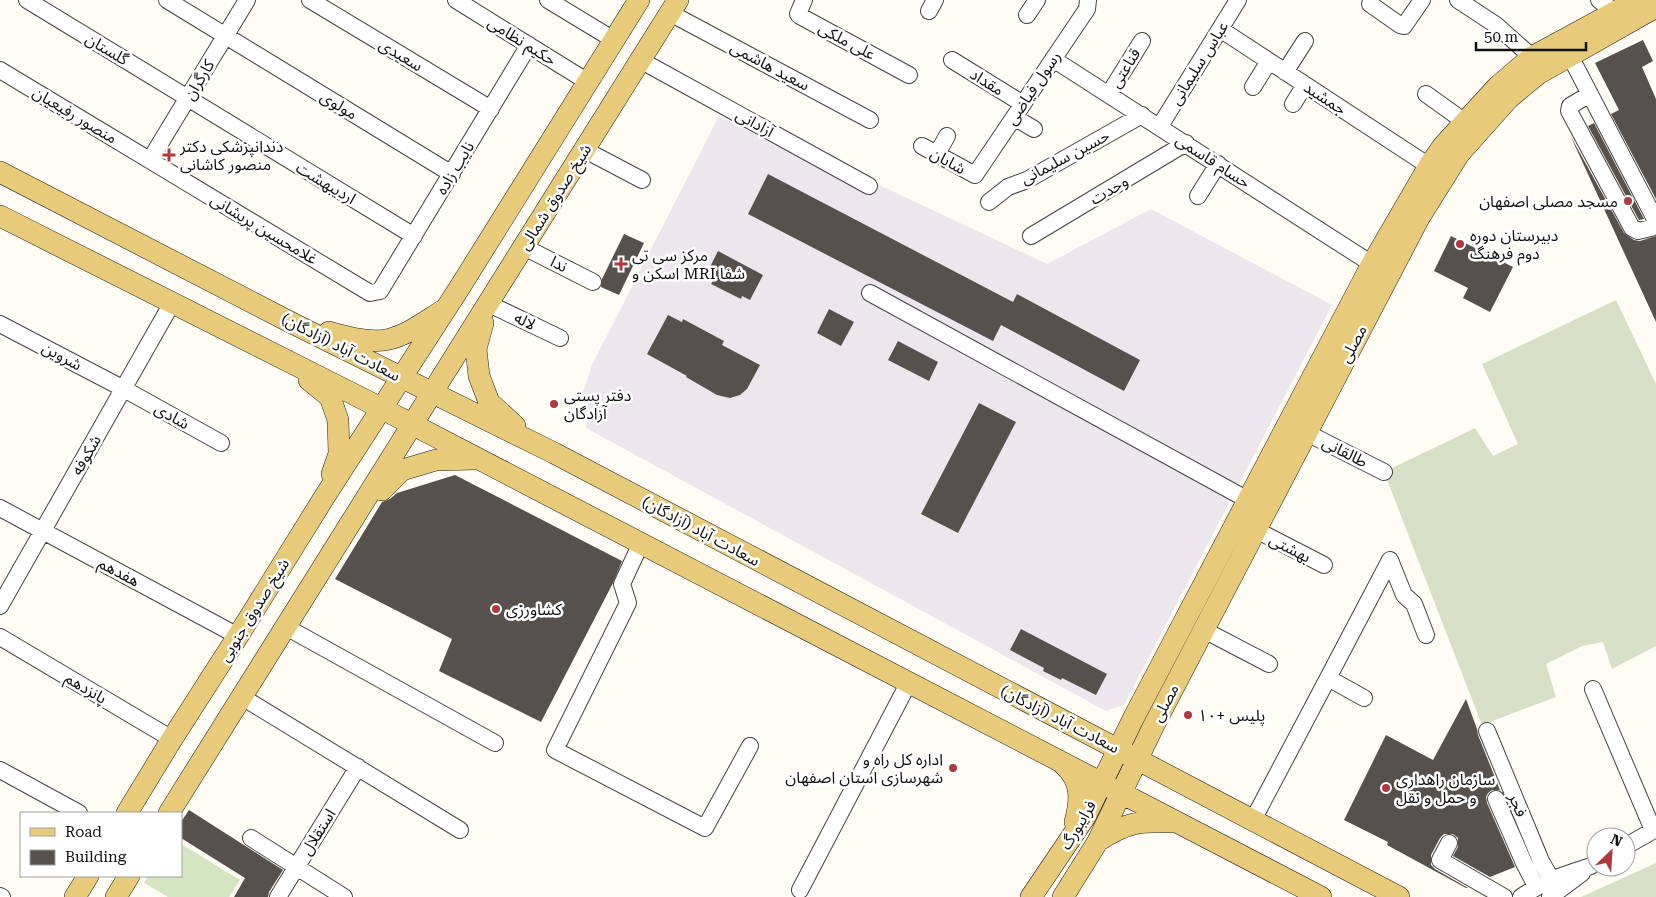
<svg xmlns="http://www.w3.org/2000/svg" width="1656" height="897" viewBox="0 0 1656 897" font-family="'Roboto Serif','Noto Sans Arabic',serif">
  <rect width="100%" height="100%" fill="#fefcf5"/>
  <path fill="#ece6ed" d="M719 116 871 194 877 184 1047 264 1151 209 1332 305 1124 705 1106 711 586 428 588 406 580 401 592 365Z"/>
  <path fill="#d4e5c1" d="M181 844 240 880 229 897H168L144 883 148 876H181Z"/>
  <path fill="#d7dfc7" d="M1616 300 1656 384V646L1612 669 1603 642 1582 646 1546 664 1556 697 1482 725 1384 472 1475 428 1493 456 1518 444 1482 364Z
    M1656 863V897H1581Z"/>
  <path fill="#57514e" d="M1643 40 1653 61 1642 67 1656 99V199L1611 114 1619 110 1595 63Z
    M1594 123 1644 219 1639 220 1588 126Z
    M1570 135 1624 233 1634 240 1640 241 1656 236V322Z
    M768 174 1013 302 1017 294 1140 360 1124 391 1001 325 993 341 748 214Z
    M624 234 644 243 619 295 601 287 602 279Z
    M1451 236 1513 267 1490 312 1463 298 1468 288 1434 271Z
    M718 251 763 275 750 300 742 296 741 299 711 284 713 281 705 277Z
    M829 309 854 322 841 346 817 333Z
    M668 315 682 322 683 319 724 341 722 345 760 365 747 389 740 395 730 398 717 395 686 377 687 376 647 354Z
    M898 341 938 362 929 381 888 360Z
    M979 403 1016 422 958 533 921 514Z
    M455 475 622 561 613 583 541 722 439 671 452 639 335 579 382 502 390 499 397 493Z
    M1021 629 1107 674 1096 695 1062 678 1061 680 1043 671 1044 668 1010 650Z
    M1466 699 1477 729 1478 735 1500 790H1492L1488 793 1486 797 1487 803 1515 867 1490 877 1453 856 1458 847V838L1453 834H1444L1440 838 1431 855V865L1435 869 1468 888H1466L1387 845 1388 842 1344 820 1386 735 1433 760Z
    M189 810 283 870 269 892 268 897H234L245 878 181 838V822Z"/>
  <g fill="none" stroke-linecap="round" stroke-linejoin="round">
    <defs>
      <path id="minor" d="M27 0 414 236
        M167 0 452 174
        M310 0 491 109
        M456 0 588 82
        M548 0 614 40
        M804 0 798 14 800 16 909 75
        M1458 0 1496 25 1532 57
        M1599 0 1615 12
        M1370 4 1400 25 1404 26 1422 0
        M929 11 935 0
        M670 13 870 120
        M1027 15 1037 0
        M1220 29 1429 166
        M1570 56 1654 217 1655 223 1651 228 1638 231 1632 228 1569 111 1570 106 1590 94
        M1053 59 1372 264
        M640 60 869 186
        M952 60 1023 104
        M0 70 370 293 380 291 529 45
        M1285 72 1305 41
        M1253 87 1269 61
        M1109 94 1142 41
        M1426 94 1465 122
        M1293 104 1305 85
        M1014 117 1034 129
        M1160 126 1238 0
        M922 146 975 175 1087 9 1088 0
        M585 150 642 180
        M937 154 947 136
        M150 160 247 0
        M1198 196 1218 164
        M989 202 1008 187 1027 180 1142 115
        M1031 236 1186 143
        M524 247 593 282
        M870 293 1248 500
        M489 304 560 338
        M0 324 124 389 221 443
        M1307 433 1384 472
        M0 508 238 636
        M1256 530 1324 565
        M641 543 622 584 628 603 555 750 705 828 750 746
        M0 606 172 303
        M286 627 495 743
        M1204 630 1269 664
        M0 637 172 739
        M1593 689 1653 830
        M242 697 460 830
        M1364 698 1328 678 1390 560 1404 595 1414 604 1426 635
        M1487 731 1541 861 1551 879
        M0 770 79 813
        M1496 799 1524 863 1536 886
        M1253 820 1328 678
        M251 838 344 897
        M1449 843 1440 860 1504 897
        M1626 846 1656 829
        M800 890 909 682
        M0 896 2 897
        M278 897 358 767
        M1521 897C1546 880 1563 875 1591 866
        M1550 897 1582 873"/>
      <path id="major" d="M0 172 288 321 554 453 1399 897
        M0 216 375 405 1321 897
        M483 323 476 349 479 376 489 402 515 426
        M329 332C346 337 372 344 390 339 409 334 426 321 442 311
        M309 380 330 397 338 420 339 454 332 474
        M382 490 402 470 436 460 476 459
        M1063 764C1082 780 1081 800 1075 822
        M127 813 172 739 238 636 325 496 460 287 639 0
        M169 813 678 0
        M1098 841C1127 822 1139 821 1173 822
        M75 897 88 876
        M116 897 129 876
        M1031 897 1085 817 1134 717 1372 264 1429 166 1443 146 1498 86 1532 57 1637 0
        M1063 897 1098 841 1153 727 1419 218 1459 154 1509 98 1538 74 1656 7"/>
    </defs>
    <use href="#minor" stroke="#434343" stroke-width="18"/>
    <use href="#major" stroke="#212121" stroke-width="22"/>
    <use href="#minor" stroke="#fff" stroke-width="16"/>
    <use href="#major" stroke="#e7cb7b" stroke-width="21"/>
  </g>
  <g fill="#af3941" stroke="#fff" stroke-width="2">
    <path d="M166.5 147.5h5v5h5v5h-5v5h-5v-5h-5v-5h5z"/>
    <circle cx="1628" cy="201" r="5"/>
    <circle cx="1460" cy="244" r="5"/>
    <path d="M618.5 256.5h5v5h5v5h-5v5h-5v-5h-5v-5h5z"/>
    <circle cx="554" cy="404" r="5"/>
    <circle cx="496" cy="609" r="5"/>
    <circle cx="1188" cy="715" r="5"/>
    <circle cx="953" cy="768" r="5"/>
    <circle cx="1386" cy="788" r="5"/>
  </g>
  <g text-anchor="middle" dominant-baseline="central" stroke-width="5" stroke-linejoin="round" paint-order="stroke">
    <g font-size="16" fill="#101010" stroke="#fff">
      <text transform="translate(522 41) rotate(32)">حکیم نظامی</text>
      <text transform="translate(847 41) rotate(28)">علی ملکی</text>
      <text transform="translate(107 49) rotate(31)">گلستان</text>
      <text transform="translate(401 55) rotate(31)">سعیدی</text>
      <text transform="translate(1199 63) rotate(-58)">عباس سلیمانی</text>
      <text transform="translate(770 66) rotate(28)">سعید هاشمی</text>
      <text transform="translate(1125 68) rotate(-58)">قناعتی</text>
      <text transform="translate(199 80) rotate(-59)">کارگران</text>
      <text transform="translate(987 82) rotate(32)">مقداد</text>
      <text transform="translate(1033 88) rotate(-56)">رسول فیاضی</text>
      <text transform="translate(1325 98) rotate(33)">جمشید</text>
      <text transform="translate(339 105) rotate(31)">مولوی</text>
      <text transform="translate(75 115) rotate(31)">منصور رفیعیان</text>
      <text transform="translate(755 123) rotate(29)">آزادانی</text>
      <text transform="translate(1065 157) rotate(-28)">حسین سلیمانی</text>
      <text transform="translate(948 161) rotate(29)">شایان</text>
      <text transform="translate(1213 161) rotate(33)">حسام قاسمی</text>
      <text transform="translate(455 168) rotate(-59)">نایب زاده</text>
      <text transform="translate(326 183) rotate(31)">اردیبهشت</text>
      <text transform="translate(1109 190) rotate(-31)">وحدت</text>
      <text transform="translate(555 197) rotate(-58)">شیخ صدوق شمالی</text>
      <text transform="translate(264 229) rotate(31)">غلامحسین پریشانی</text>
      <text transform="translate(559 264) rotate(27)">ندا</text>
      <text transform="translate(525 321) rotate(26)">لاله</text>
      <text transform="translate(1353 344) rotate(-62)">مصلی</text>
      <text transform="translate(341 347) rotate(27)">سعادت آباد (آزادگان)</text>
      <text transform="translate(62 356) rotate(28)">شروین</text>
      <text transform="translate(172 416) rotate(29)">شادی</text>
      <text transform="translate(1345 452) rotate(27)">طالقانی</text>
      <text transform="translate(86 455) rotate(-60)">شکوفه</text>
      <text transform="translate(701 531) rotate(28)">سعادت آباد (آزادگان)</text>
      <text transform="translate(1290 548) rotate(27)">بهشتی</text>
      <text transform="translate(119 572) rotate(28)">هفدهم</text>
      <text transform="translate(254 610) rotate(-58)">شیخ صدوق جنوبی</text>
      <text transform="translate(86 688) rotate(31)">پانزدهم</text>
      <text transform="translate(1165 703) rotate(-62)">مصلی</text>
      <text transform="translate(1060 719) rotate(27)">سعادت آباد (آزادگان)</text>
      <text transform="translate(1518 805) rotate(68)">فجر</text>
      <text transform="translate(1078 825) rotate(-59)">فرایبورگ</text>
      <text transform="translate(318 832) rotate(-58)">استقلال</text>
    </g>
    <g font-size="16" fill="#101010" stroke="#fff" text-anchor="start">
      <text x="180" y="146">دندانپزشکی دکتر<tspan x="180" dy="18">منصور کاشانی</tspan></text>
      <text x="1618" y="201" text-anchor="end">مسجد مصلی اصفهان</text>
      <text x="1470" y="235">دبیرستان دوره<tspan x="1470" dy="18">دوم فرهنگ</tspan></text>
      <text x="632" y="255">مرکز سی تی<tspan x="632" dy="18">اسکن و MRI شفا</tspan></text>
      <text x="564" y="395">دفتر پستی<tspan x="564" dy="18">آزادگان</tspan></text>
      <text x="506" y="609">کشاورزی</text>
      <text x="1198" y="715">پلیس +۱۰</text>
      <text x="943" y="759" text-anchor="end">اداره کل راه و<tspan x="943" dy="18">شهرسازی استان اصفهان</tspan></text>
      <text x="1396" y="779">سازمان راهداری<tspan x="1396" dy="18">و حمل و نقل</tspan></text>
    </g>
  </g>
  <rect x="20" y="812" width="162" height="65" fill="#ffffff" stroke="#9f9f9f"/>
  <rect x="30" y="828" width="25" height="8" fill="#e7cb7b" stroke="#9f9f9f"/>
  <text x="65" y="837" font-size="15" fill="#101010">Road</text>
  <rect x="30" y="850" width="25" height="15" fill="#57514e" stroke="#9f9f9f"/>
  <text x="65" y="862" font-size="15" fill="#101010">Building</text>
  <g transform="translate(1611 852) rotate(25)"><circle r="24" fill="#ffffff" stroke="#9f9f9f"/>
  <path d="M0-4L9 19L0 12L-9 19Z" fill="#af3941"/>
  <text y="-8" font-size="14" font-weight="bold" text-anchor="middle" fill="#101010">N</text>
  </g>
  <path d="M1476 42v8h110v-8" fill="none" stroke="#101010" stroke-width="2.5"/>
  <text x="1484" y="42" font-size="15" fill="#101010" stroke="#ffffff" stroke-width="4" paint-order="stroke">50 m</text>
</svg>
